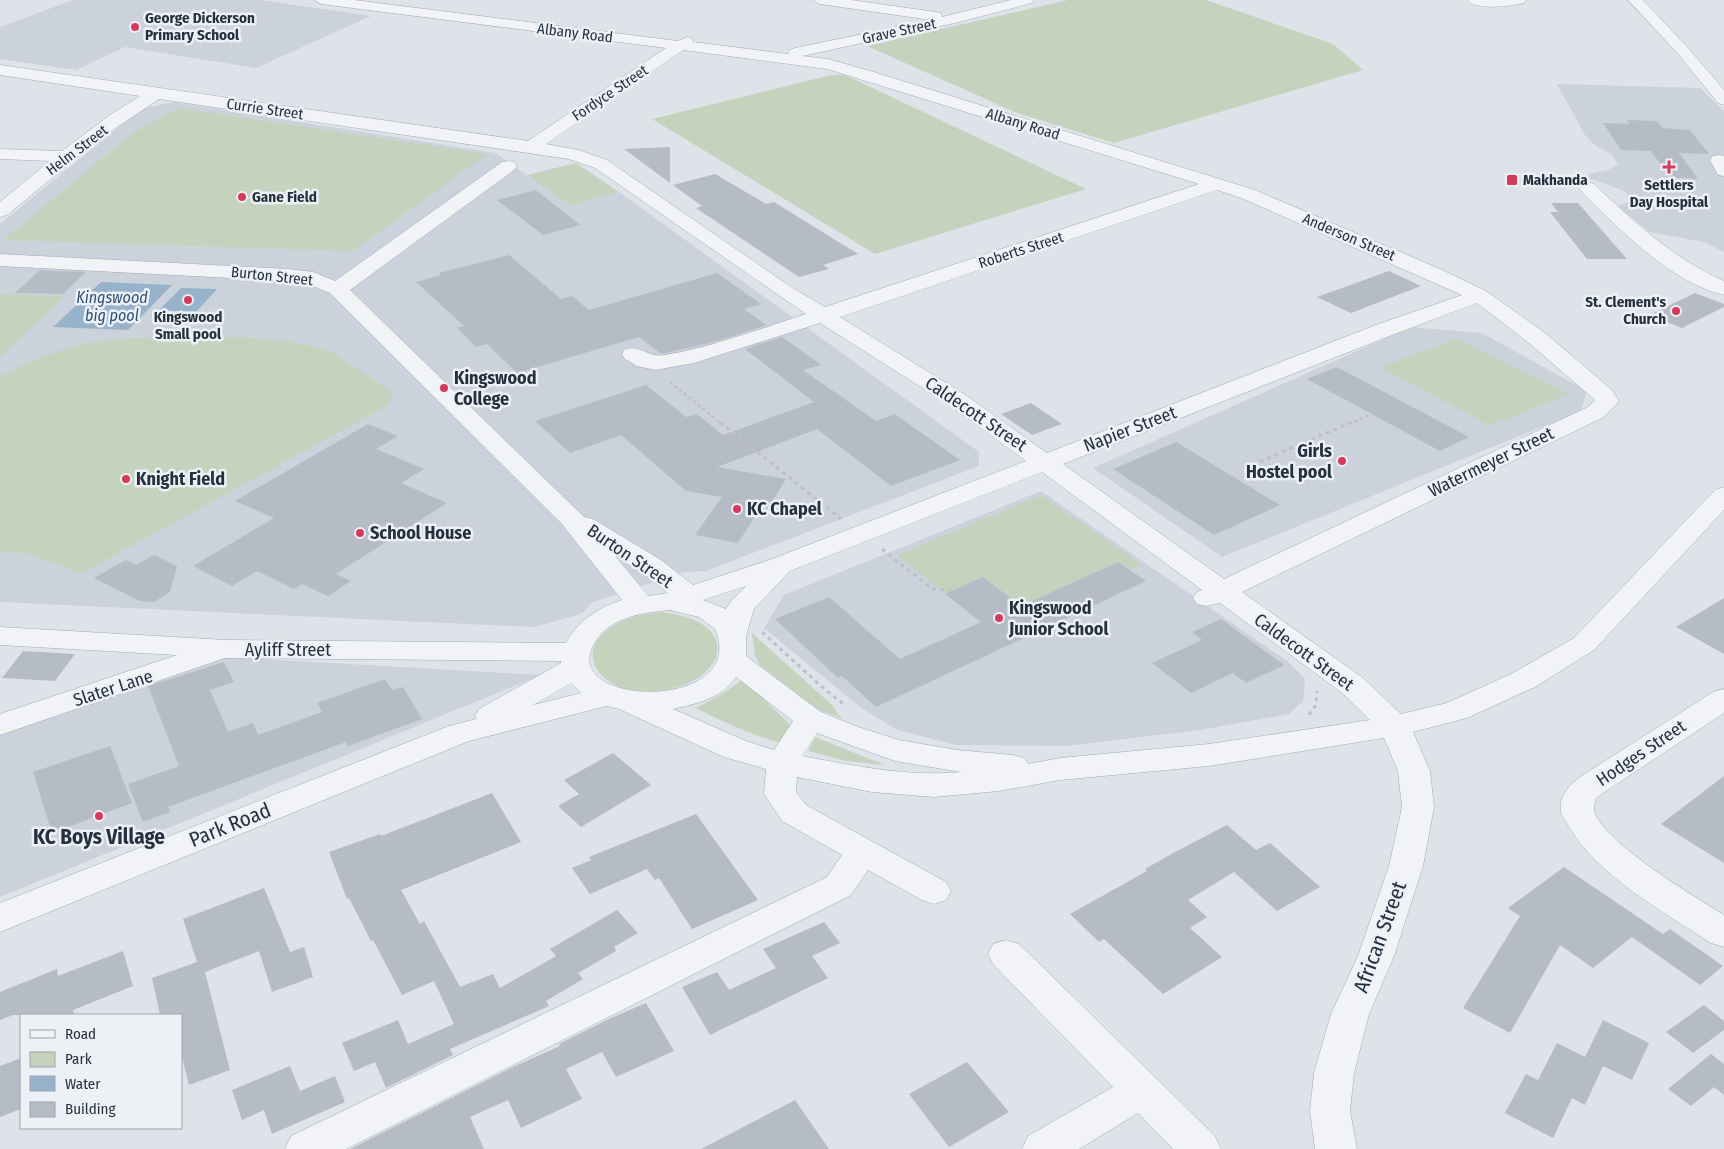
<svg xmlns="http://www.w3.org/2000/svg" width="1724" height="1149" viewBox="0 0 1724 1149" font-family="'Fira Sans Condensed',sans-serif">
  <rect width="100%" height="100%" fill="#dee3e9"/>
  <path fill="#ccd2db" d="M73 0H259L371 16 256 68 125 47 76 70 0 59V27Z
    M1557 84 1700 88 1724 111V252L1704 242 1650 232 1617 206 1630 201 1629 195 1622 190 1586 177 1589 174 1608 170 1618 164 1612 155 1596 146 1585 135Z
    M174 102 496 153 569 205 619 192 979 452V466L706 571 685 572 593 602 581 614 534 627 0 602V224L141 109Z
    M1411 327 1482 333 1587 391 1581 411 1222 557 1093 468Z
    M1041 491 1287 661 1305 679 1303 701 1289 714 1200 730 1067 746 956 745 897 730 860 707 764 628 784 595Z
    M228 657 541 675 0 897V734Z"/>
  <path fill="#c5d3be" d="M1068 0H1206L1333 44 1363 70 1114 143 1017 113 867 46Z
    M831 75H845L1086 189 875 254 652 119Z
    M178 108 488 154 353 251 3 240 133 133Z
    M576 163 619 192 569 205 527 175Z
    M0 294 65 296 0 357Z
    M241 337 295 342 330 351 390 390 392 398 387 406 82 573 25 553 0 552V377C26 363 55 350 85 344 135 334 190 338 241 337Z
    M1458 339 1569 394 1490 426 1380 367Z
    M1041 495 1141 564 1129 569 1118 562 1021 606 983 577 945 594 897 555Z
    M662 612C749 622 724 687 655 691 644 692 632 692 621 688 582 671 584 638 622 621 635 615 648 614 662 612Z
    M752 633 832 705 841 718 816 709 761 666 755 656Z
    M744 679 791 726 784 744C753 735 724 723 696 708L722 694Z
    M815 737 885 765 846 761 808 751Z"/>
  <path fill="#96b3cb" d="M101 282 172 285 128 330 53 327Z
    M181 288 217 289 196 312 159 310Z"/>
  <path fill="#b5bcc6" d="M1627 120 1657 121 1663 128 1690 130 1709 154 1679 153 1698 179 1670 177 1651 151 1621 150 1603 123 1630 124Z
    M670 147V183L624 149Z
    M715 174 766 204 774 202 858 254 823 265 829 269 799 277 696 208 702 206 673 185Z
    M536 190 580 225 543 235 497 200Z
    M1551 203H1578L1627 259H1587L1550 212H1558Z
    M509 255 561 299 572 296 589 310 717 273 761 304 744 309 766 325 718 341 665 353H660L639 337 517 373 487 344 476 347 457 328 464 326 416 282 441 275 439 273Z
    M40 270 52 271 86 272 63 294 15 293Z
    M1389 271 1421 286 1351 313 1317 297Z
    M1695 293 1724 304V307L1682 328 1649 315Z
    M782 337 821 365 803 370 876 421 895 414 960 460 891 486 817 429 717 467 786 479 768 508 761 507 738 543 695 535 722 497 686 491 621 435 570 453 535 421 646 385 686 417 697 414 723 435 814 402 745 349Z
    M1337 367 1469 437 1440 451 1307 379Z
    M1031 403 1062 424 1032 435 1001 414Z
    M368 424 398 436 376 449 424 469 401 483 447 503 336 574 351 581 328 596 302 584 294 589 257 571 232 586 193 566 274 518 235 501Z
    M1176 442 1280 505 1214 535 1113 469Z
    M154 555 177 566 170 592 154 602 140 601 94 578 126 560 136 565Z
    M1118 562 1146 581 876 707 842 676 838 678 775 619 829 597 900 659 981 622 945 594 983 577 1021 606Z
    M1724 598V654L1676 627Z
    M1221 619 1284 665 1246 683 1233 673 1191 693 1152 663 1202 640 1192 632Z
    M23 651 75 654 55 681 2 678Z
    M224 662 234 682 210 690 228 732 253 723 258 735 322 712 317 703 385 679 392 690 403 687 422 719 348 746 346 742 168 807 170 812 143 822 128 784 179 766 148 686Z
    M110 746 132 803 52 833 33 772Z
    M613 753 651 785 581 827 558 806 579 794 564 780Z
    M1724 776V863L1661 824Z
    M492 793 521 842 401 890 420 924 424 921 460 987 493 974 500 988 556 956 550 949 617 910 638 933 614 947 616 951 578 973 583 979 546 1001 549 1006 450 1049 453 1055 386 1088 375 1062 354 1071 342 1043 398 1020 408 1044 454 1024 434 981 402 995 373 940 371 941 349 898 347 899 329 852 380 834 381 836Z
    M696 814 758 900 692 929 659 878 655 880 647 869 590 894 572 868 591 860 589 857Z
    M1227 825 1256 850 1270 843 1320 887 1277 911 1234 872 1188 900 1207 917 1190 928 1222 957 1163 994 1104 939 1099 942 1070 914 1147 871 1145 869 1175 852Z
    M1564 867 1663 934 1670 929 1723 966 1700 985 1632 937 1593 968 1560 945 1510 1033 1463 1008 1520 916 1508 908Z
    M264 888 290 952 304 947 313 977 272 992 259 951 205 972 230 1070 189 1085 181 1053V1015H160L152 978 197 962 183 919Z
    M824 922 840 943 812 956 828 978 710 1035 682 987 717 972 729 990 776 968 763 949Z
    M123 951 133 986 73 1010 74 1015H13L0 1020V992L57 969 58 976Z
    M646 1003 674 1051 616 1077 602 1052 566 1069 582 1099 521 1128 508 1100 470 1117 484 1149H350L515 1066 560 1046 559 1044 611 1018Z
    M1704 1005 1724 1021V1030L1693 1053 1666 1032Z
    M1603 1020 1649 1043 1632 1080 1603 1066 1585 1105 1572 1098 1553 1138 1505 1113 1526 1074 1538 1080 1557 1043 1585 1057Z
    M1711 1054 1724 1064V1095L1714 1087 1691 1106 1668 1089Z
    M21 1058V1109L0 1117V1066Z
    M967 1062 1009 1112 949 1147 909 1094Z
    M290 1066 300 1091 335 1076 345 1102 272 1134 264 1110 242 1120 232 1090Z
    M795 1100 829 1149H701Z"/>
  <g fill="none" stroke-linecap="round" stroke-linejoin="round">
    <defs>
      <path id="minor" d="M314 0H354L678 41 687 37 692 38 693 42 788 54 790 50 795 48 931 20 820 4 813 0H851L936 12 941 13 942 17 1011 0H1034L1032 3 955 23 802 56 828 59 867 70 1255 190 1440 269 1486 291 1545 333 1612 390 1619 401 1604 417 1242 592 1363 678 1401 714 1447 703 1513 673 1574 638 1715 490 1724 487V510L1594 650 1535 687 1467 718 1413 732 1430 771 1434 807 1423 866 1394 956 1369 1014 1354 1073 1350 1111 1357 1149H1315L1310 1111 1314 1073 1331 1014 1358 956 1389 866 1402 807 1398 771 1384 738 1209 766 1060 780 999 791 934 797 872 792 797 777 796 792 806 805 946 882 951 891 946 900 934 904 922 900 868 870 851 895 346 1149H285L291 1136 827 877 842 855 782 821 764 794 766 769 724 757 619 709 607 706 469 741 0 932V903L449 726 476 719 475 716 479 709 561 663V661L225 658 0 735V714L177 655 0 645V627L226 640 566 643C578 621 598 607 622 600L561 523 330 293 308 284 288 281 0 266V254L288 269 313 272 335 281 502 162 508 161 514 162 517 166 514 170 350 290 584 517 593 519 661 560 693 585 772 559 1026 461 951 406 820 323 694 363 655 370 637 366 625 359 622 354 625 349C644 345 646 358 665 355 712 347 760 329 806 314L595 168 569 159 159 99 102 137 7 215 0 217V202L50 161 0 159V149L62 151 110 115 140 96 0 75V65L528 141 666 48 321 4ZM683 50 827 69 1199 184 825 307 791 287 607 160 579 150 546 144ZM1217 190 1241 198 1462 295 1376 325 1047 453 967 396 840 317ZM1477 303 1529 343 1595 400 1588 407 1224 579 1063 464 1392 335ZM1042 472 1202 590 1197 592 1193 598 1197 604 1207 606 1220 603 1341 692 1370 720 1209 744 1060 758 1028 764 1024 758 1013 755 957 750 899 740 858 727 821 712 746 656V636L754 609 790 571ZM615 556 641 572 668 593 648 596ZM746 586 731 601 726 609 703 600ZM670 610 699 617 715 629C751 712 554 709 595 642 611 616 643 613 670 610ZM736 677 793 721 774 750 746 741 673 709C695 704 723 698 736 677ZM571 683 581 693 533 705ZM817 733 895 761 961 772C907 777 855 766 802 756Z
        M1467 0H1526L1524 3C1511 6 1476 11 1467 0Z
        M1628 0H1643L1689 49 1724 90V105L1718 103 1679 55Z
        M1719 155 1724 156V176L1718 175 1710 160 1713 156Z
        M1588 182 1594 184C1634 222 1674 259 1724 281V295C1670 282 1620 230 1582 192L1579 188 1582 184Z
        M1724 689V713L1603 793 1595 799C1595 804 1593 810 1595 814 1611 847 1692 895 1724 915V947L1711 943C1664 912 1596 875 1568 825 1566 821 1562 816 1561 812 1558 797 1569 785 1580 777L1713 692Z
        M1006 940 1019 944 1215 1136 1221 1149H1173L1138 1113 1079 1149H1022L1028 1136 1113 1087 993 964 988 954 993 944Z"/>
    </defs>
    <use href="#minor" stroke="#a3aab3" stroke-width="1"/>
    <path stroke="#bcc1c7" stroke-width="2.5" stroke-dasharray="3 3" stroke-linecap="butt" d="M670 382 722 424
      M1349 424 1372 414"/>
    <path stroke="#bcc1c7" stroke-width="3" stroke-dasharray="4 4" stroke-linecap="butt" d="M720 422 841 519
      M1245 468 1352 422
      M882 549 931 588 950 591
      M762 632 822 687 846 706
      M1309 715 1316 705 1317 691"/>
    <use href="#minor" fill="#f1f3f7" fill-rule="evenodd"/>
  </g>
  <g fill="#d63a5a" stroke="#edf1f6" stroke-width="2">
    <circle cx="135" cy="27" r="5"/>
    <path d="M1666.5 159.5h5v5h5v5h-5v5h-5v-5h-5v-5h5z"/>
    <rect x="1506" y="174" width="12" height="12" rx="2.5"/>
    <circle cx="242" cy="197" r="5"/>
    <circle cx="188" cy="300" r="5"/>
    <circle cx="1676" cy="311" r="5"/>
    <circle cx="444" cy="388" r="5"/>
    <circle cx="1342" cy="461" r="5"/>
    <circle cx="126" cy="479" r="5"/>
    <circle cx="737" cy="509" r="5"/>
    <circle cx="360" cy="533" r="5"/>
    <circle cx="999" cy="618" r="5"/>
    <circle cx="99" cy="816" r="5"/>
  </g>
  <g text-anchor="middle" dominant-baseline="central" stroke-width="5" stroke-linejoin="round" paint-order="stroke">
    <g font-size="15" font-weight="bold" fill="#263140" stroke="#edf1f6" text-anchor="start">
      <text x="145" y="18">George Dickerson<tspan x="145" dy="17">Primary School</tspan></text>
      <text x="1523" y="180">Makhanda</text>
      <text x="1669" y="185" text-anchor="middle">Settlers<tspan x="1669" dy="17">Day Hospital</tspan></text>
      <text x="252" y="197">Gane Field</text>
      <text x="1666" y="302" text-anchor="end">St. Clement's<tspan x="1666" dy="17">Church</tspan></text>
      <text x="188" y="317" text-anchor="middle">Kingswood<tspan x="188" dy="17">Small pool</tspan></text>
    </g>
    <g font-size="15" fill="#263140" stroke="#edf1f6">
      <text transform="translate(899 31) rotate(-12)">Grave Street</text>
      <text transform="translate(575 33) rotate(7)">Albany Road</text>
      <text transform="translate(610 93) rotate(-34)">Fordyce Street</text>
      <text transform="translate(265 109) rotate(8)">Currie Street</text>
      <text transform="translate(1023 124) rotate(17)">Albany Road</text>
      <text transform="translate(77 150) rotate(-37)">Helm Street</text>
      <text transform="translate(1349 237) rotate(23)">Anderson Street</text>
      <text transform="translate(1021 250) rotate(-18)">Roberts Street</text>
      <text transform="translate(272 276) rotate(6)">Burton Street</text>
    </g>
    <g font-size="16" font-style="italic" fill="#2e5277" stroke="#edf1f6">
      <text x="112" y="297">Kingswood<tspan x="112" dy="18">big pool</tspan></text>
    </g>
    <g font-size="18" font-weight="bold" fill="#263140" stroke="#edf1f6" text-anchor="start">
      <text x="454" y="378">Kingswood<tspan x="454" dy="21">College</tspan></text>
      <text x="1332" y="451" text-anchor="end">Girls<tspan x="1332" dy="21">Hostel pool</tspan></text>
      <text x="136" y="479">Knight Field</text>
      <text x="747" y="509">KC Chapel</text>
      <text x="370" y="533">School House</text>
      <text x="1009" y="608">Kingswood<tspan x="1009" dy="21">Junior School</tspan></text>
    </g>
    <g font-size="18" fill="#263140" stroke="#edf1f6">
      <text transform="translate(976 414) rotate(34)">Caldecott Street</text>
      <text transform="translate(1130 429) rotate(-21)">Napier Street</text>
      <text transform="translate(1491 462) rotate(-26)">Watermeyer Street</text>
      <text transform="translate(630 556) rotate(34)">Burton Street</text>
      <text x="288" y="650">Ayliff Street</text>
      <text transform="translate(1304 652) rotate(36)">Caldecott Street</text>
      <text transform="translate(113 688) rotate(-18)">Slater Lane</text>
      <text transform="translate(1641 753) rotate(-34)">Hodges Street</text>
    </g>
    <g font-size="21" fill="#263140" stroke="#edf1f6">
      <text transform="translate(230 825) rotate(-22)">Park Road</text>
      <text transform="translate(1380 937) rotate(-70)">African Street</text>
    </g>
    <g font-size="21" font-weight="bold" fill="#263140" stroke="#edf1f6">
      <text x="99" y="837">KC Boys Village</text>
    </g>
  </g>
  <rect x="20" y="1014" width="162" height="115" fill="#edf1f6" stroke="#9da4ad"/>
  <rect x="30" y="1030" width="25" height="8" fill="#f1f3f7" stroke="#9da4ad"/>
  <text x="65" y="1039" font-size="15" fill="#263140">Road</text>
  <rect x="30" y="1052" width="25" height="15" fill="#c5d3be" stroke="#9da4ad"/>
  <text x="65" y="1064" font-size="15" fill="#263140">Park</text>
  <rect x="30" y="1076" width="25" height="15" fill="#96b3cb" stroke="#9da4ad"/>
  <text x="65" y="1089" font-size="15" fill="#263140">Water</text>
  <rect x="30" y="1102" width="25" height="15" fill="#b5bcc6" stroke="#9da4ad"/>
  <text x="65" y="1114" font-size="15" fill="#263140">Building</text>
</svg>
